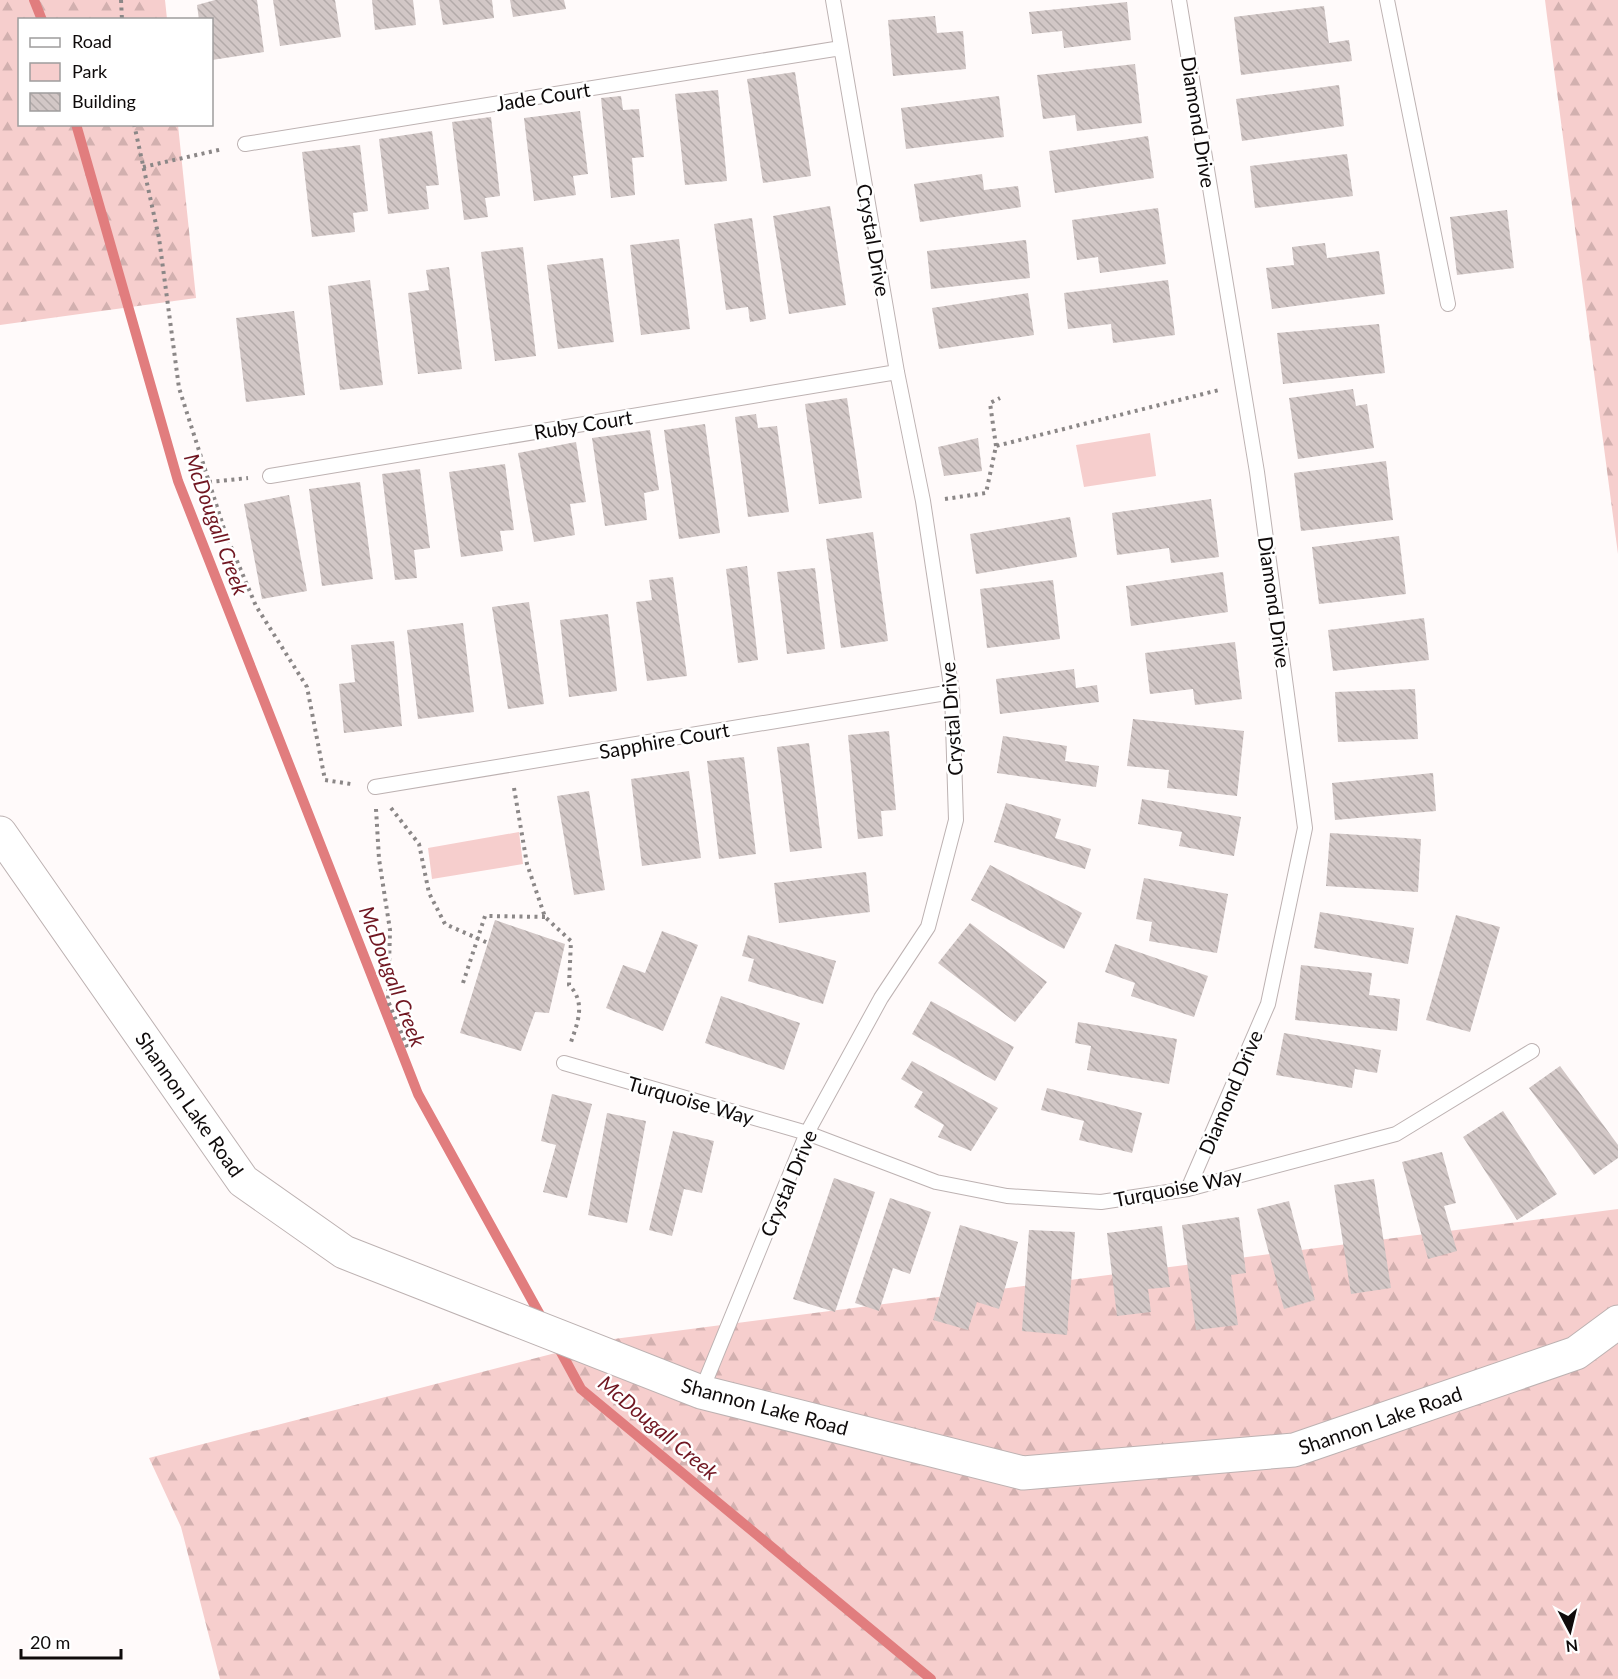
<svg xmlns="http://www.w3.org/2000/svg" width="1618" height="1679" viewBox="0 0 1618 1679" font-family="Lato,sans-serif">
  <defs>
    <pattern id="forest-firs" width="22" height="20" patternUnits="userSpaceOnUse" patternTransform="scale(1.5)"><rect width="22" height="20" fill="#f6cecd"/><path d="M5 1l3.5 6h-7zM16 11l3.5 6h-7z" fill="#d2b0af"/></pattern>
    <pattern id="building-back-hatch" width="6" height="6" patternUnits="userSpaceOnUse" patternTransform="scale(1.5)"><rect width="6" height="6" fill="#d2c7c6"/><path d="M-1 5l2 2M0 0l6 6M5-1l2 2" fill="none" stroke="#b3aaa9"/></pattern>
  </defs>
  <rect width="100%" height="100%" fill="#fffafa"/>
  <path fill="url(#forest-firs)" d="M0 0H165L167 19 20 20V124L178 125 196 298 0 325Z
    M1545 0H1618V554L1547 16Z
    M1618 1209V1679H220L181 1527 149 1458 606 1340Z"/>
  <path fill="#f6cecd" d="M1150 433 1156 476 1084 487 1076 445Z
    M519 832 523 864 432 879 428 848Z"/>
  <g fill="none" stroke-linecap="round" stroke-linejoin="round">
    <path stroke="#e17d7e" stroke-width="10" d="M34 0 42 20
      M76 124 178 481 418 1094 544 1322
      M556 1343 581 1389 931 1679"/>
  </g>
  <path fill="url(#building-back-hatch)" d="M215 0H257L264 52 212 60V20H199L197 5Z
    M273 0H335L341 37 280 46Z
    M372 0H413L416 25 375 30Z
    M439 0H492L494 18 443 25Z
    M510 0H564L566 9 513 17Z
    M1127 2 1131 40 1064 48 1062 31 1032 34 1029 12Z
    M1324 6 1329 43 1349 40 1352 61 1241 75 1234 17Z
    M935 16 937 33 963 31 966 69 893 76 888 20Z
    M1135 64 1142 123 1077 131 1075 115 1043 119 1037 75Z
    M795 72 811 176 763 183 747 79Z
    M1339 85 1344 126 1242 141 1236 99Z
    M718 90 727 181 685 185 675 94Z
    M621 96 623 110 639 109 644 157 632 158 635 195 611 198 601 98Z
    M999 96 1004 137 906 149 901 108Z
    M580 111 588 174 573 176 576 195 534 201 524 118Z
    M491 117 500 196 485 198 488 217 464 220 452 122Z
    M432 131 439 185 426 186 429 209 388 214 379 139Z
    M1148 136 1154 178 1055 193 1049 151Z
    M360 145 368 211 353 213 355 232 312 237 302 152Z
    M1347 154 1353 196 1255 208 1250 166Z
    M982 174 984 190 1018 186 1021 207 920 222 914 184Z
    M830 206 846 305 789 314 773 216Z
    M1158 208 1166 264 1100 273 1098 257 1077 260 1072 220Z
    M1507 210 1514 268 1457 275 1450 217Z
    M752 218 766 319 750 322 748 307 726 310 714 224Z
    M679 239 690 329 641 335 630 245Z
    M1026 240 1030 278 931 289 927 251Z
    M1325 243 1327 258 1379 251 1385 294 1272 309 1266 268 1294 265 1292 247Z
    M523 247 536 356 495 361 481 252Z
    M603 258 614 342 558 349 547 265Z
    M449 267 462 369 418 374 408 293 429 290 426 270Z
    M370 280 383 385 340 390 328 286Z
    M1168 280 1175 335 1113 343 1111 324 1068 329 1064 293Z
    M1028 293 1034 335 939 349 932 308Z
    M294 311 305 395 246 402 236 318Z
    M1379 324 1385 373 1283 384 1277 333Z
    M1353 389 1356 406 1367 404 1374 448 1298 459 1289 398Z
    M847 398 862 498 819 504 805 404Z
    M756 414 758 428 777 426 789 512 748 517 735 417Z
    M705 424 720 533 679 539 664 430Z
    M650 430 659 490 644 493 647 520 605 526 592 438Z
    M978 438 982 471 944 476 938 447Z
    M576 442 586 502 570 504 575 535 534 542 518 453Z
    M1386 461 1393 520 1301 531 1294 473Z
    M505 464 514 530 500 531 503 551 461 557 449 472Z
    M420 469 430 548 414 550 417 578 395 580 382 474Z
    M360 482 373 579 322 586 309 489Z
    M289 495 307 591 262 599 244 504Z
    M1211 499 1219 557 1171 563 1169 548 1117 555 1112 513Z
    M1070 517 1077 557 976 574 970 534Z
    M873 532 888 641 841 648 826 539Z
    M1399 536 1406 594 1319 604 1312 547Z
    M747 566 758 660 738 663 726 569Z
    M815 568 825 649 787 654 777 572Z
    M1223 572 1228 612 1131 626 1126 586Z
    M673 577 687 676 647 681 636 602 652 600 649 580Z
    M1053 580 1060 639 987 648 980 589Z
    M529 602 544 704 508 709 492 607Z
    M608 614 617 691 569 697 560 620Z
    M1424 618 1429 660 1333 671 1328 630Z
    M463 623 474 712 418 719 407 630Z
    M394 641 402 726 344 733 339 684 355 682 351 645Z
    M1235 642 1242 699 1195 705 1193 689 1150 694 1145 653Z
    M1074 669 1076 688 1097 685 1099 702 1000 714 996 679Z
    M1415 689 1418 739 1338 742 1335 692Z
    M1133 719 1244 731 1237 796 1167 788 1169 770 1127 766Z
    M889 731 896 810 881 811 883 836 858 839 848 735Z
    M1003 736 1067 746 1065 761 1099 766 1096 787 997 773Z
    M809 743 822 848 790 852 777 747Z
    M744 757 756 854 719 859 707 761Z
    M689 771 701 858 642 866 631 779Z
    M1433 773 1436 811 1335 820 1332 783Z
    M589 791 605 890 574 895 557 796Z
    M1142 799 1241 817 1234 856 1179 846 1182 832 1138 824Z
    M1006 803 1061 819 1055 838 1091 849 1085 869 994 842Z
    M1330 833 1421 839 1418 892 1326 886Z
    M990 865 1082 913 1064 949 971 900Z
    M866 872 870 912 779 923 774 883Z
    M1144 878 1228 894 1217 953 1149 941 1152 922 1136 919Z
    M1320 912 1414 928 1408 964 1314 948Z
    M1456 915 1500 927 1470 1032 1426 1020Z
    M495 920 565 944 549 1013 535 1012 521 1051 460 1033Z
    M970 923 1047 982 1015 1022 938 963Z
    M662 931 698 945 663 1031 606 1008 623 965 645 973Z
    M748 935 836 961 823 1004 748 981 754 959 742 956Z
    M1115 944 1208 976 1194 1017 1131 996 1135 983 1105 972Z
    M1301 965 1372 973 1369 995 1400 999 1397 1031 1295 1020Z
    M721 996 800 1023 784 1070 705 1043Z
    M931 1001 1014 1047 995 1081 912 1034Z
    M1078 1022 1177 1039 1169 1084 1087 1070 1091 1046 1075 1043Z
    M1284 1033 1381 1050 1377 1073 1355 1069 1352 1088 1276 1075Z
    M912 1061 998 1108 971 1151 938 1137 944 1125 914 1107 923 1092 901 1079Z
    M1560 1066 1618 1145V1158L1594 1175 1529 1088Z
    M1047 1088 1142 1113 1132 1153 1079 1140 1084 1121 1041 1110Z
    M552 1094 592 1104 567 1198 543 1192 556 1145 541 1141Z
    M1503 1111 1557 1194 1517 1220 1463 1137Z
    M607 1113 646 1121 627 1223 588 1215Z
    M673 1131 714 1141 702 1193 684 1189 672 1236 649 1230Z
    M1442 1152 1456 1203 1444 1206 1457 1251 1428 1259 1402 1162Z
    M834 1178 875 1192 835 1312 793 1299Z
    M1374 1179 1391 1288 1351 1294 1334 1185Z
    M890 1198 931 1212 910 1274 893 1268 879 1311 855 1303Z
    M1289 1201 1315 1300 1284 1309 1257 1209Z
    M1239 1217 1246 1273 1231 1275 1238 1325 1196 1330 1182 1225Z
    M960 1225 1018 1242 999 1309 977 1302 968 1330 933 1320Z
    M1162 1226 1170 1287 1148 1289 1151 1312 1117 1316 1107 1233Z
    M1029 1230 1075 1232 1067 1335 1022 1331Z"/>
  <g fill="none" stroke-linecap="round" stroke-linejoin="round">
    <defs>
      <path id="service" d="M1179 0 1257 472 1305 828 1268 1004 1188 1189
        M1387 0 1448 304
        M245 144 841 48
        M270 476 897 372
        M375 787 952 692
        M564 1063 807 1133 936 1182 1007 1196 1101 1202 1188 1189 1396 1134 1532 1051
        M701 1392 807 1133 881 998 928 927 956 820 952 692 923 501 897 372 833 0"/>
      <path id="secondary" d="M0 833 243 1181 344 1252 701 1392 1023 1473 1294 1450 1576 1353 1618 1322"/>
    </defs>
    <use href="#service" stroke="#bdb2b2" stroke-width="16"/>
    <use href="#secondary" stroke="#bdb2b2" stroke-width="35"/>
    <path stroke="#8b8787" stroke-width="4" stroke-dasharray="3 4.5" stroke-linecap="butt" d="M121 0 122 20
      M134 124 159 238 179 388 226 535 256 606 307 687 325 780 351 784
      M143 167 223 149
      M996 446 990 403 1000 398
      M209 482 248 478
      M945 499 986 493 996 446 1219 390
      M514 788 527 864 545 917 571 941 569 985C586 1002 578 1022 571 1042
      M391 808 419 844 429 893 445 924 488 943
      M376 809 379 859 390 930 388 1001 409 1051
      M463 983 485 916 545 917"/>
    <use href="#service" stroke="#fff" stroke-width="14"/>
    <use href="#secondary" stroke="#fff" stroke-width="33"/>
  </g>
  <g text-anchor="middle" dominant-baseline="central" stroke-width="5" stroke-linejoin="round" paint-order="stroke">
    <g font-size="20" fill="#0f0b0b" stroke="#fff">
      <text transform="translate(543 96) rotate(-9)">Jade Court</text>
      <text transform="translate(1199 122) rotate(81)">Diamond Drive</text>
      <text transform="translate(874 240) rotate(80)">Crystal Drive</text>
      <text transform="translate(583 424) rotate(-9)">Ruby Court</text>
      <text transform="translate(1275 602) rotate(82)">Diamond Drive</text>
      <text transform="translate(951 719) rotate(-94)">Crystal Drive</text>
      <text transform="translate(664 740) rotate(-10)">Sapphire Court</text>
      <text transform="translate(1230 1092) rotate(-67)">Diamond Drive</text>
      <text transform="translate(691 1100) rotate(16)">Turquoise Way</text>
      <text transform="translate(190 1104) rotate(55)">Shannon Lake Road</text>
      <text transform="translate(788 1183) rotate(-67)">Crystal Drive</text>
      <text transform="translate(1178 1187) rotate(-11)">Turquoise Way</text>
      <text transform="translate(765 1406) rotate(15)">Shannon Lake Road</text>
      <text transform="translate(1380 1420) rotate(-19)">Shannon Lake Road</text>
    </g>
    <g font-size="21" font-style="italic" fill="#701621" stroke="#fff">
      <text transform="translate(217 524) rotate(70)">McDougall Creek</text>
      <text transform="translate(393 976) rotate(69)">McDougall Creek</text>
      <text transform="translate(659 1427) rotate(40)">McDougall Creek</text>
    </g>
  </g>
  <rect x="18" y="18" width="195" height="108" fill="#ffffff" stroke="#9f9d9d" stroke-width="1.5"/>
  <rect x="30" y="38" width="30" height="9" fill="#ffffff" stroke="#9f9d9d" stroke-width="1.5"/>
  <text x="72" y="48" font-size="18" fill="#0f0b0b">Road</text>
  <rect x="30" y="63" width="30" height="18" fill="#f6cecd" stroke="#9f9d9d" stroke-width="1.5"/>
  <text x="72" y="78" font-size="18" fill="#0f0b0b">Park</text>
  <rect x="30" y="93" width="30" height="18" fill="url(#building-back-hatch)" stroke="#9f9d9d" stroke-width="1.5"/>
  <text x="72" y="108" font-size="18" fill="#0f0b0b">Building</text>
  <g transform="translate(1570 1631) rotate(173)" stroke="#ffffff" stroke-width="4.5" paint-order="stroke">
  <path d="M0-4.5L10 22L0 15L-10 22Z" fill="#0f0b0b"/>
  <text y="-9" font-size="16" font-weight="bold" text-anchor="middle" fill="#0f0b0b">N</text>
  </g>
  <path d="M21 1649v9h100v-9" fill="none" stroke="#0f0b0b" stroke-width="3"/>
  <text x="30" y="1649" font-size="18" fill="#0f0b0b" stroke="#ffffff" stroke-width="4.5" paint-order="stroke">20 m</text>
</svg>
